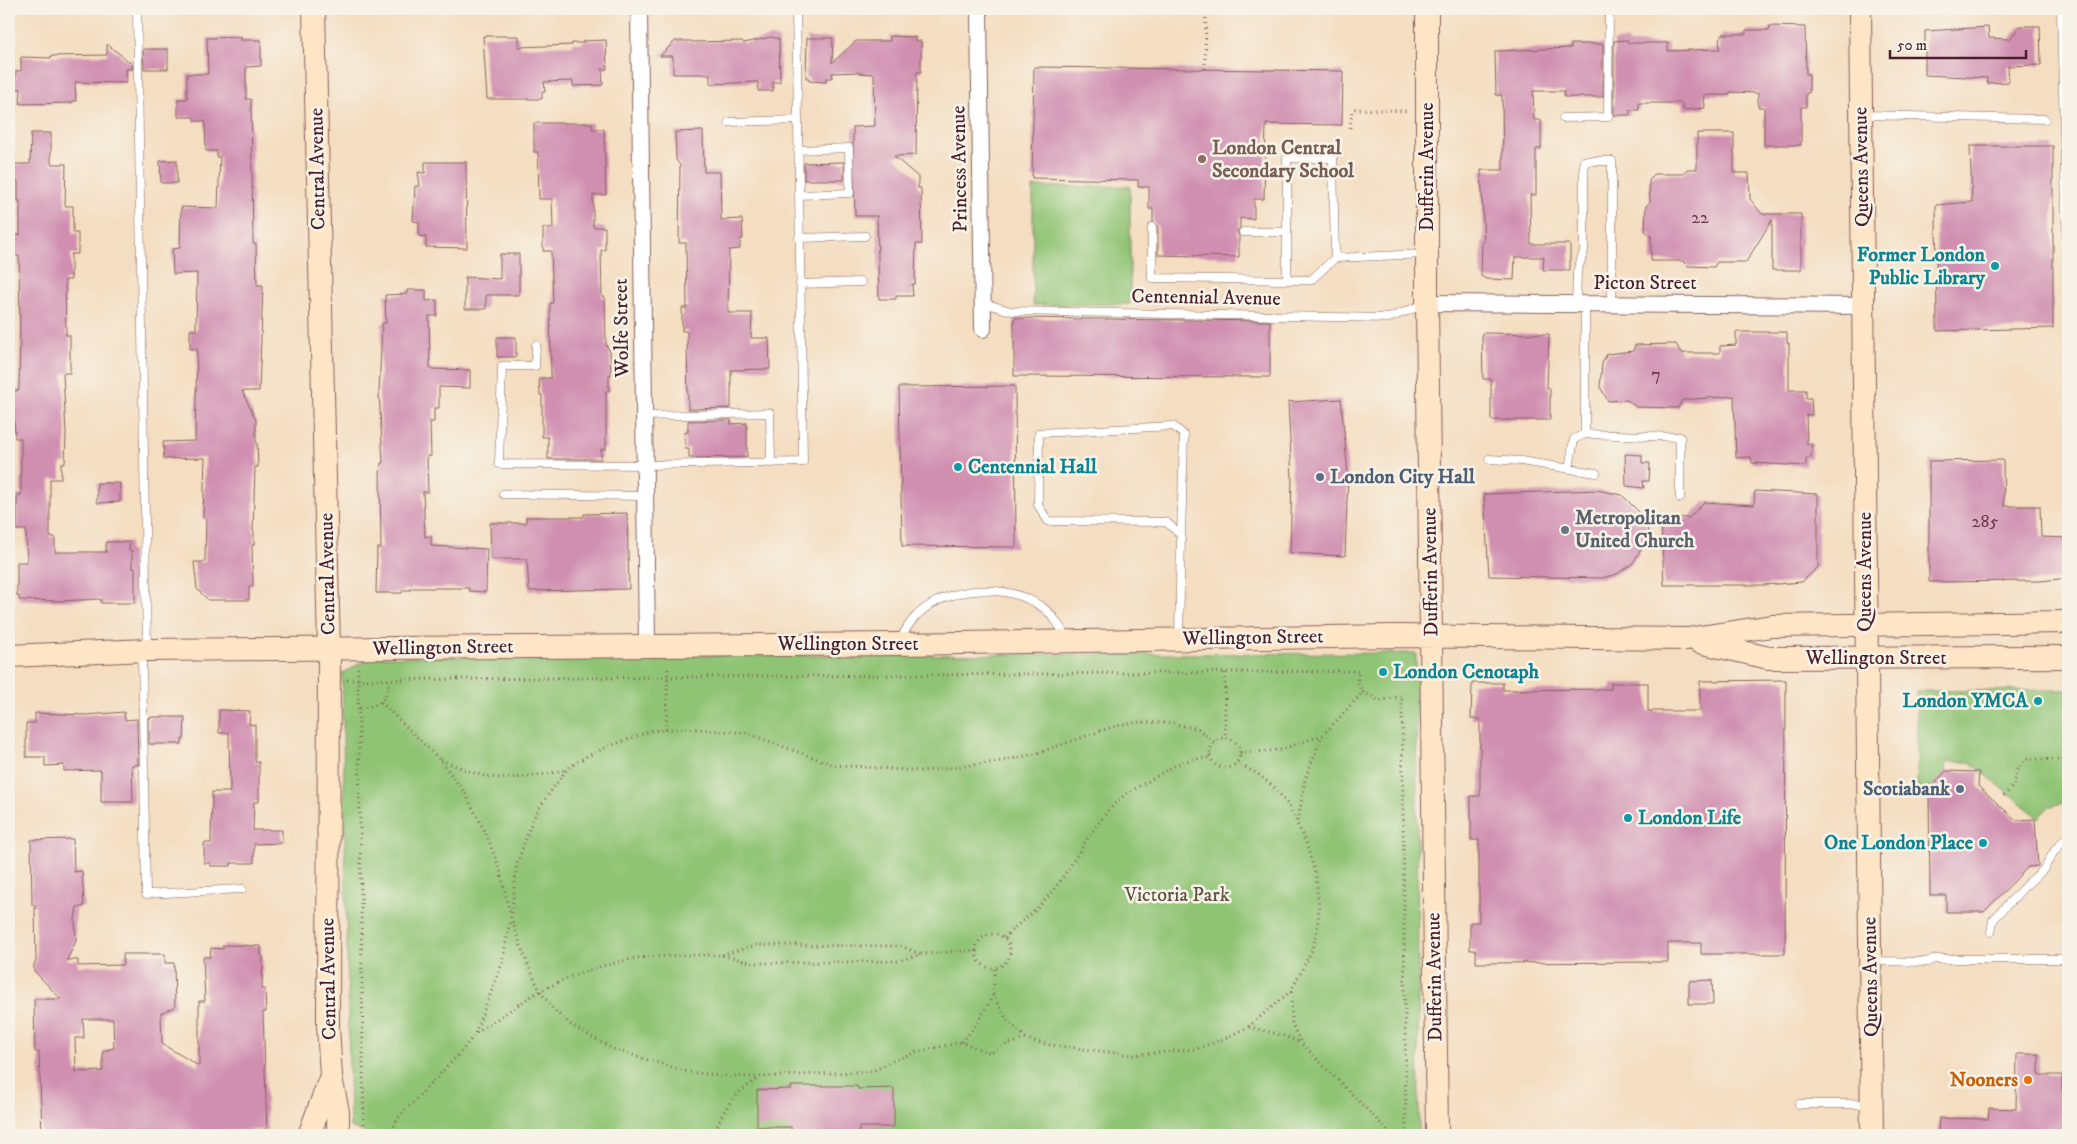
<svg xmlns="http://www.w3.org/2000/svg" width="2077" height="1144" viewBox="0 0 2077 1144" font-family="'IM FELL DW Pica',serif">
  <rect width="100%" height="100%" fill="#f7f3e8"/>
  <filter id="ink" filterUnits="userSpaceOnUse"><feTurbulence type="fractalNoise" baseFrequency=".02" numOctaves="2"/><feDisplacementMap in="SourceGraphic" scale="10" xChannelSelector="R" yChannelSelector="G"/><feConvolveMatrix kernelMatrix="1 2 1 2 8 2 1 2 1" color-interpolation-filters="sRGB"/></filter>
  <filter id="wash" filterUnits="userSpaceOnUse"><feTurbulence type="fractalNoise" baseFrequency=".0096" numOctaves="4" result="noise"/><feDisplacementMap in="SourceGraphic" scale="20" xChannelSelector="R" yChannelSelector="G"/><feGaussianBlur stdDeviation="1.12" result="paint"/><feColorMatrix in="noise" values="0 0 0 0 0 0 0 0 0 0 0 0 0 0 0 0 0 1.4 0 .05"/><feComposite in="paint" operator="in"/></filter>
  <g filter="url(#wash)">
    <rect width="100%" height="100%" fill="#f4ddc0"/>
    <path fill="#90c475" stroke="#6d7250" d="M1130 186V304L1033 305V187Z
      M1416 653 1419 1135H371L350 1127 342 674 370 657Z
      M2068 690V802C2056 803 2046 807 2039 818L1970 762H1947L1946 771 1929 790 1917 791V691Z"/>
    <g id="blocks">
      <path fill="#d08fb1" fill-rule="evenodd" d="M1770 26 1805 27 1806 74H1809V93H1806V107H1801V145H1764V107H1758V93L1730 92V95H1704L1705 108 1683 110 1682 103H1639V110H1630V115H1614V41L1628 40V43H1668V51L1720 49 1719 39 1723 34H1746V30H1769Z
        M2020 26H2040L2041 65 2008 66 2009 82 1987 83V78L1925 75V31L1988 27 1989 38 2010 39Z
        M483 36H519V47L572 45V43H583V41L606 40 607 69H602L603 85 573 86V81L544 82 545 92H542V99H487Z
        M890 36 915 37V41H921V72H917L916 155 894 156 918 177V188H921L922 244H916L915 284H912L913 296H896V299H879L877 216H855L853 144V127L875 126 874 74 859 73V72L832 73V78H826V82L809 81V78H806L807 38H833L832 63 856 41H890Z
        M241 37V40H261V66L246 67V99H251L253 244H256L257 285H263L259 391H242L256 420V442H257L258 467H255L253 531H254V545H252L253 586H249V600H208L197 589 194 562H205L206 518H203L205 458 164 459 163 442 195 441 197 349H190V330H196L197 273 173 274 172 249 180 248 181 207 218 208 220 157H217V151H206L205 121H194V117H178V99H187V74H208L207 38Z
        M771 37 779 39 780 82H773V91H758V82L710 84V74H673V56H660L675 41H692V42L742 41 744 43Z
        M107 44 132 64V69H126V83L75 82 76 101H72V103L20 104 21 89H15L16 71H21V57L51 58V56L107 55Z
        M1571 44H1603V97H1564V91H1533L1534 120H1541V149H1536V195H1530L1531 244H1570V270H1543L1544 257H1515L1514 280 1486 279 1481 276 1482 242H1484L1481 170H1503L1502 95H1496L1495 51 1571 48Z
        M143 49H168V69H144Z
        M1034 67 1343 71 1342 125 1266 124 1264 199H1254V219L1240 218V228L1237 232 1239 236V257L1158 255V227L1153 222V209H1149V187H1138V180L1032 178Z
        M534 123H592V129H604L606 195H593V227H605V250H601L602 297H605L606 345 610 351 611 375H609V391H606V449H601V459H548V437H542V395H540L539 378H551L550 303H553L551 251H543V228H553L552 199H539L538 152H534Z
        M703 131 704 172H720L721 220 742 219 743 239H740V249L729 250 728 313H752L751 338H769L770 369 731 370V408L688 409 687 331H682V308H687L686 243H679L680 165 676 160 675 132Z
        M31 133H51V164H66L65 206H73V233H78V254H71V280H65L66 335H70V373H63L66 434 65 463H61V479H50V537H55V552H106V542H130L129 551H132V568H135V603H101V599L59 601 19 600V596H17V562H27L26 530H17V495H21V438H15L13 391 19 390 20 329 19 256H14V235H20V201H18V181H14L13 164H30Z
        M1697 133H1734V173H1749L1750 199 1762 214H1801V270H1772V220L1746 262H1717L1714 267 1688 266 1683 261H1651V236L1645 231 1646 206 1650 202 1649 181 1654 174H1683L1687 169H1697Z
        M1970 146H2053V328L1937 331 1936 205 1972 202Z
        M177 160V183H161L160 161Z
        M425 162H466L467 248 426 247V237L419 236V222L413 221 415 186H420L418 172 425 173Z
        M844 162V180H804V163Z
        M500 254H519V295H486V309H465V277L500 279Z
        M407 290H426V301L437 300V316H429L430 369 470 370V388L439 387V408H434V422H430L431 456 427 457 428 492H423L425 537 431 536V546L487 549 486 592 469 591V588H411V590H403L402 593H376L377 548H381L380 476 381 463H383L379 393 382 323H386L385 295 407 294Z
        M1014 318 1270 321V377L1014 376Z
        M1736 332H1787V343H1789V390H1806V398H1811L1812 415H1806L1807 444H1812L1811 458H1806V466L1752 463 1751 457 1736 458 1734 396 1682 400 1678 408 1636 407 1627 400 1608 401 1600 387 1602 363 1607 354 1633 351 1635 345 1676 344 1681 353H1720V346L1736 345Z
        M1482 333 1549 334 1547 388H1550V420H1491V379H1483Z
        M497 337H516V357H497Z
        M1015 386 1016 547 902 546 899 387Z
        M1341 399 1348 475 1345 556 1290 553 1292 478 1288 402Z
        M731 420V424L747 423V457L689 458V449H685L684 433 688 432V421Z
        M1625 454 1642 455V463H1650L1649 481H1643L1644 488 1626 486Z
        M2003 460 2004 506H2040L2041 537 2068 538V578L2041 581 1929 582V461Z
        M97 483H120V502L97 503Z
        M1597 490 1622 495 1639 512 1650 535 1632 564 1617 574 1602 578 1489 576 1484 494Z
        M1755 491 1818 494V567L1802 582 1764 585H1664L1661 517 1689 518 1704 502 1754 505Z
        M627 513 629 589 529 591 527 559H491L490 523H526V517H584V514Z
        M1786 680 1785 954H1701V943H1668V962L1476 963V950H1470V922H1479V840H1471V796H1480V719H1471L1472 683H1503V690L1611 689V683H1648V711H1700V681Z
        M219 710 250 711 249 724 255 725V762H259V802H254L253 830H282V843L254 844V863H231V866H210V863H204V843H211L212 792H230L229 733H219Z
        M124 712 125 720 137 719 138 765H132L133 802H101V770L64 771V765L45 766V757H26V723H35V713L86 715Z
        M153 717H185L184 739H182V744H149V718Z
        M1946 771 1979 772 1978 786 2016 820 2035 819 2038 866 2028 867 1984 912H1946V895H1930L1929 790Z
        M73 839 74 872 82 871 84 907H77L75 920 76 941 67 960H78V966L123 965V954H165V963H174L175 1007 161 1013 162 1044 199 1066V1001H205L203 957H210L211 948 223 949V945L261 946V955L263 956 262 989H265L266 1012H263L267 1130 42 1134 39 1052H35L34 999H61L34 971V963L36 962 35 905H32L31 840ZM83 1019H113L114 1048 103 1051V1071L76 1072 75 1038H84Z
        M1712 980 1713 1004H1689V981Z
        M2017 1054H2039V1075H2062V1090H2068V1135H1938L1939 1118 1988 1119 1989 1108 2016 1109Z
        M791 1086H857L858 1089 894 1088V1127H859V1135H791V1127H757V1090L792 1089Z"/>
    </g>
  </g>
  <g filter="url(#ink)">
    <use href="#blocks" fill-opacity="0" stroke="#86625f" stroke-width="1"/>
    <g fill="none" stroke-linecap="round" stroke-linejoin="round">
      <defs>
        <path id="lane" d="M137 9 147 649
          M2061 9 2068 290
          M1863 115 2045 119
          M1563 118 1608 117 1609 9
          M729 122 798 120 796 9
          M798 150 849 148 850 193 799 195
          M1152 227V278L1287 280
          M1243 232H1287
          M799 238 865 236
          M1335 258 1311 280H1287V158H1333L1335 258 1425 254
          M800 284 861 282
          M983 303 1011 311 1389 318 1425 304
          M1576 304 1577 272 1584 251V161H1612V304
          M1585 304V434L1680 437V498
          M536 345 535 366H502L499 464 645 465 803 462 798 120
          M644 416 770 413 771 463
          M1489 459 1521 461 1596 473
          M1569 469 1574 439 1585 434
          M503 494 645 496
          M1179 637 1181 535 1166 522 1048 521 1038 505 1039 433 1173 426 1184 435 1181 535
          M900 641C904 632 910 622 917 615 950 585 1006 583 1042 607 1053 614 1060 627 1066 637
          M142 652 146 894 242 889
          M1991 932 1993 920 2025 886 2043 870 2055 850 2068 836
          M1871 961 1928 962 1933 959H2068
          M1799 1104H1870"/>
        <path id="street" d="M639 9 647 646
          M979 9 983 329
          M1427 303 1863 306"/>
        <path id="secondary" d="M1427 9V303L1437 1135
          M1860 9 1872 1135
          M1699 642 1769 658 2068 657
          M9 656 147 650 898 644 1394 636 1687 639 1772 626 2068 622
          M331 1077 338 1112V1135
          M309 1135 331 1076 328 1026 329 649 314 9"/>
      </defs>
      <use href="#lane" stroke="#86625f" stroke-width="9"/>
      <use href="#street" stroke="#86625f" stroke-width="18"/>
      <use href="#secondary" stroke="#86625f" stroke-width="24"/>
      <path stroke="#86625f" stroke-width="3" stroke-dasharray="1 4" stroke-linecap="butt" d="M1205 69 1206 9
        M1350 128 1352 112 1355 109 1408 111
        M358 668 364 1135
        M1225 673V737
        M347 680 1359 671 1357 683 1363 692 1380 701 1402 696 1406 1135
        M381 702 440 760 465 793 486 834 500 870 510 914
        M360 708C380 706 387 700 389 680
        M666 730 668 666
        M1210 753a15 15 0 1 1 30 0a15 15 0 1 1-30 0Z
        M1214 742 1198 729 1171 723 1140 722 1115 726 1035 754 997 762 921 771 834 765 746 733 684 728 651 731 607 747 585 757 567 769 541 805 532 821 517 864 511 917 515 930 528 965 540 991 553 1009 572 1026 613 1049 688 1072 722 1076 760 1077 873 1071 894 1060 916 1052 962 1042 990 1053 1005 1045 1026 1039 1050 1045 1133 1055 1196 1049 1221 1040 1248 1027 1291 991 1312 950 1317 930 1319 910 1316 876 1306 843 1289 806 1275 788 1258 774 1237 763
        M1240 753 1280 750 1323 735 1363 692
        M441 760C454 765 467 771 481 775 508 782 539 775 566 770
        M2004 796 2014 785 2017 770 2027 759 2068 760
        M1298 821 1305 779 1322 736
        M976 951a17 17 0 1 1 34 0a17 17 0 1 1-34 0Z
        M1004 938C1017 924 1033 914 1046 899 1073 869 1091 824 1121 798 1133 788 1145 784 1157 776 1177 764 1186 758 1210 758
        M722 955 757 945H783L901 946 920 954
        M995 969 993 995 1007 1020 1026 1038
        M1291 992 1292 1024 1301 1043 1392 1135
        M1249 1027 1281 1035 1300 1042
        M475 1033 502 964 510 920
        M962 1042 978 1022 993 996
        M389 1135 399 1117 460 1053 475 1034 531 996 569 977 602 966 635 958 682 955H721L754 963 898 961 921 954 976 950
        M715 1135C721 1108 737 1092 759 1078"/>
      <use href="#lane" stroke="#fff" stroke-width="8"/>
      <use href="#street" stroke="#fff" stroke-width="16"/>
      <use href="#secondary" stroke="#fee5c5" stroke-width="22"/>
    </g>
  </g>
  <circle fill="#8d6e63" stroke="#f7f3e8" stroke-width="2" cx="1202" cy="159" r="5"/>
  <g fill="#0f9aa8" stroke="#f7f3e8" stroke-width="2">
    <circle cx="1995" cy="266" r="5"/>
    <circle cx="958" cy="467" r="5"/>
    <circle cx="1383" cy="672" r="5"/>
    <circle cx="2038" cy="701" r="5"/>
    <circle cx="1628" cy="818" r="5"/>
    <circle cx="1983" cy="843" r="5"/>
  </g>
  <g fill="#5c6f8a" stroke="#f7f3e8" stroke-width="2">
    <circle cx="1320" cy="477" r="5"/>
    <circle cx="1960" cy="789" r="5"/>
  </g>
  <circle fill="#6b7280" stroke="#f7f3e8" stroke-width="2" cx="1565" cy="530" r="5"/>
  <circle fill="#e8710a" stroke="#f7f3e8" stroke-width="2" cx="2028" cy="1080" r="5"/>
  <g text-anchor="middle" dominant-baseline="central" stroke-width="5" stroke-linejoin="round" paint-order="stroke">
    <g font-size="18" fill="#6c3b4c">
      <text x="1700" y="218">22</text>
      <text x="1656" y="375">7</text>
      <text x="1985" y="522">285</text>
    </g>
    <g font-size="20" font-weight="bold" fill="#785e54" stroke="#f7f3e8" text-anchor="start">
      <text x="1212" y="148">London Central<tspan x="1212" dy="23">Secondary School</tspan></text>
    </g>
    <g font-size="20" fill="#4a1f2b" stroke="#f7f3e8">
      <text transform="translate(1427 167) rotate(-90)">Dufferin Avenue</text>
      <text transform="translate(1862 167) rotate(-91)">Queens Avenue</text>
      <text transform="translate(318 169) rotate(-91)">Central Avenue</text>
      <text transform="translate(960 169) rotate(-91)">Princess Avenue</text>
      <text x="1645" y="283">Picton Street</text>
      <text transform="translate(1206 298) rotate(1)">Centennial Avenue</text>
      <text transform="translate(622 328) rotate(-91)">Wolfe Street</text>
      <text transform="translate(1431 572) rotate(-91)">Dufferin Avenue</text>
      <text transform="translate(1865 572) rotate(-90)">Queens Avenue</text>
      <text transform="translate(328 574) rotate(-91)">Central Avenue</text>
      <text transform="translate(1253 638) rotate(-1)">Wellington Street</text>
      <text x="848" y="644">Wellington Street</text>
      <text transform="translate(443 648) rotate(-1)">Wellington Street</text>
      <text x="1876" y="658">Wellington Street</text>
      <text transform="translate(1435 977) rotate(-91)">Dufferin Avenue</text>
      <text transform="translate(1871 977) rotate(-91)">Queens Avenue</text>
      <text transform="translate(329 979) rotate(-91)">Central Avenue</text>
    </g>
    <g font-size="20" font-weight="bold" fill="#0d838f" stroke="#f7f3e8" text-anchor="end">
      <text x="1985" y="255">Former London<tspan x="1985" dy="23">Public Library</tspan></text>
      <text x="968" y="467" text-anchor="start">Centennial Hall</text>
      <text x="1393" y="672" text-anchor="start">London Cenotaph</text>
      <text x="2028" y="701">London YMCA</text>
      <text x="1638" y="818" text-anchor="start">London Life</text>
      <text x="1973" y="843">One London Place</text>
    </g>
    <g font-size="20" font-weight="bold" fill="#4e5e75" stroke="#f7f3e8" text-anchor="start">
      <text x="1330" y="477">London City Hall</text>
      <text x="1950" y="789" text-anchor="end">Scotiabank</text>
    </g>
    <g font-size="20" font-weight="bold" fill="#5b616d" stroke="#f7f3e8" text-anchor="start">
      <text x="1575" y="518">Metropolitan<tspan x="1575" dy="23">United Church</tspan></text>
    </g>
    <g font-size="20" fill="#5f5141" stroke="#f7f3e8">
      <text x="1177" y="895">Victoria Park</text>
    </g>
    <g font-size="20" font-weight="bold" fill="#c56008" stroke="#f7f3e8" text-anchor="end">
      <text x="2018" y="1080">Nooners</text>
    </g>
  </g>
  <rect width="2077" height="1144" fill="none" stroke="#f7f3e8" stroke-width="30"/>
  <path d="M1890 50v8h136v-8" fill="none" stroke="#4a1f2b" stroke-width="2.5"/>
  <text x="1897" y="50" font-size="15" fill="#4a1f2b" stroke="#f7f3e8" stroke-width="4" paint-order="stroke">50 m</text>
</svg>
